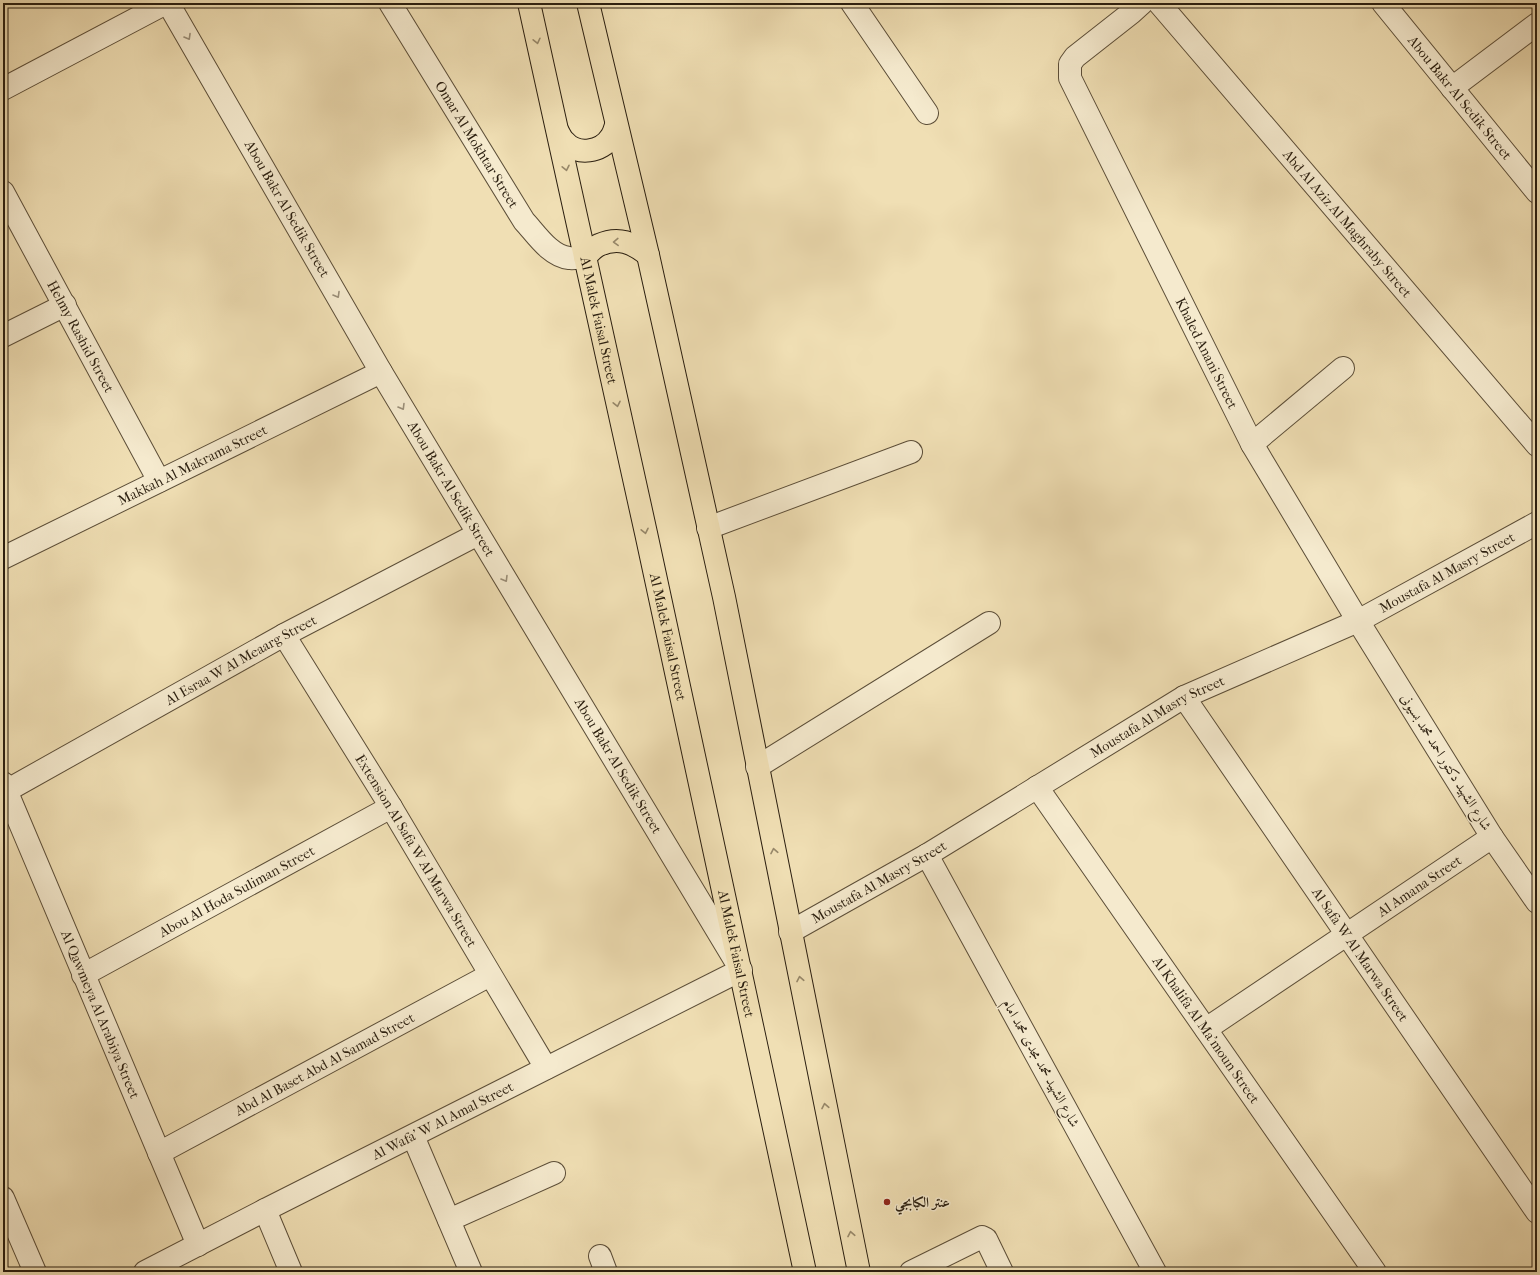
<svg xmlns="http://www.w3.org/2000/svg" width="1540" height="1275" viewBox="0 0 1540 1275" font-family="'IM FELL French Canon',Amiri,serif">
  <rect width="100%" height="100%" fill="#f0dfb4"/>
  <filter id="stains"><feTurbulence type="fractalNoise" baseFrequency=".005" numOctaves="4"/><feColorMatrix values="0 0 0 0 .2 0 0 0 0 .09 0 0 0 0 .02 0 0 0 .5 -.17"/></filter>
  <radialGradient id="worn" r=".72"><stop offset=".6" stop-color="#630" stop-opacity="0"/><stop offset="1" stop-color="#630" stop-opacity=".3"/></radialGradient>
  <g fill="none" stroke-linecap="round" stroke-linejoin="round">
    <defs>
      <g id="minor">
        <path id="s1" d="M390 3 524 221C536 234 550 256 569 258 574 259 580 257 585 257"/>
        <path d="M852 3 927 113"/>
        <path id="s2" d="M1142 3 1131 13 1075 57 1070 64V78L1252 444 1358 621 1492 837 1537 902"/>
        <path id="s3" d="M1159 3 1537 445"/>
        <path id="s4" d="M1383 3 1537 192"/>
        <path d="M1452 88 1537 24"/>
        <path d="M3 89 166 3"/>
        <path id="s5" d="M3 192 159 481"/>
        <path d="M3 336 65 305"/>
        <path d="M1252 444 1343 368"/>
        <path d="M708 528 911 452"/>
        <path id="s6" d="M3 558 381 372"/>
        <path id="s7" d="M284 635 391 807 546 1068"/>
        <path id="s8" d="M1184 697 1537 1212"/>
        <path d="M757 767 989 623"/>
        <path id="s9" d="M3 783 198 1245"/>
        <path id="s10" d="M1037 787 1375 1272"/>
        <path id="s11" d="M6 791 284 635 478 534"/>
        <path d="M927 855 1155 1272"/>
        <path id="s12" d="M790 932 927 855 1184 697 1358 621 1537 523"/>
        <path id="s13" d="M83 975 391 807"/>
        <path id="s14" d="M1206 1029 1492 837"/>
        <path d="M413 1136 471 1272"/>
        <path id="s15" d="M159 1153 490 975"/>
        <path d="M3 1198 35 1272"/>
        <path d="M265 1210 291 1272"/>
        <path d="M449 1220 554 1173"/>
        <path d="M600 1256 606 1272"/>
        <path id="s16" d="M145 1272 265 1210 741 970 381 372 168 3"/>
        <path d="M911 1272 982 1237 986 1239 1002 1272"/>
      </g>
      <g id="major">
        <path id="s17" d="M529 3 646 533 805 1272"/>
        <path d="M588 3 648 255 724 597 859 1272"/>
        <path d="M558 132C560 135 562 140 565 142 577 156 602 152 611 137 614 133 615 128 616 125"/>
        <path d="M585 257C589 253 594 247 599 245 619 236 633 243 648 255"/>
      </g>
    </defs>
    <use href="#minor" stroke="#5c4e38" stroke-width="24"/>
    <use href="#major" stroke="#2a1e0f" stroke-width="24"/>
    <use href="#minor" stroke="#f5eace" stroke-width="22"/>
    <use href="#major" stroke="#f0dfb4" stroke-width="22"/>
  </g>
  <defs><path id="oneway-chevron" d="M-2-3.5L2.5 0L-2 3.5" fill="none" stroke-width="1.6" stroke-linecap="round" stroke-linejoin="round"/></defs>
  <g stroke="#9a8e78">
    <use href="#oneway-chevron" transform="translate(188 37) rotate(60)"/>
    <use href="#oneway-chevron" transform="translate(337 295) rotate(60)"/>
    <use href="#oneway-chevron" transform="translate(402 407) rotate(59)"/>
    <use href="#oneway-chevron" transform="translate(505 579) rotate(59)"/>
  </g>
  <g stroke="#97886a">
    <use href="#oneway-chevron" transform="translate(537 41) rotate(77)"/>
    <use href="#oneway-chevron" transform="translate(566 168) rotate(78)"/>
    <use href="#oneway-chevron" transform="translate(616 242) rotate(178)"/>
    <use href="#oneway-chevron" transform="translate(617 404) rotate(78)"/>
    <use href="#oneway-chevron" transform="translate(645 531) rotate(78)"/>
    <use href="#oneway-chevron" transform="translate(774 851) rotate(-101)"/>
    <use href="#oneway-chevron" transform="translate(800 979) rotate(-101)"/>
    <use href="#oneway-chevron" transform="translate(825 1106) rotate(-101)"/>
    <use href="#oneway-chevron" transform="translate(851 1234) rotate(-101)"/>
  </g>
  <circle fill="#8f2418" stroke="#f5eace" stroke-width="1.5" cx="887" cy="1202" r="4"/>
  <g text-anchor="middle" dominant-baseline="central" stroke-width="3" stroke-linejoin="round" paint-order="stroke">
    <g font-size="14" fill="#2a1e0f" stroke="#f5eace">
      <text stroke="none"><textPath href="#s4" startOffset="122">Abou Bakr Al Sedik Street</textPath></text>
      <text stroke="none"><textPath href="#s1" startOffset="166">Omar Al Mokhtar Street</textPath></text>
      <text transform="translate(287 209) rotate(60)">Abou Bakr Al Sedik Street</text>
      <text stroke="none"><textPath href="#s3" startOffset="290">Abd Al Aziz Al Maghraby Street</textPath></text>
      <text stroke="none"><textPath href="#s17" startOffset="325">Al Malek Faisal Street</textPath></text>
      <text stroke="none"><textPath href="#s5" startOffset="164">Helmy Rashid Street</textPath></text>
      <text stroke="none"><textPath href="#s2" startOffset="416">Khaled Anani Street</textPath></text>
      <text stroke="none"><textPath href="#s6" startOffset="211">Makkah Al Makrama Street</textPath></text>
      <text transform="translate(451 489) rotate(59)">Abou Bakr Al Sedik Street</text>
      <text stroke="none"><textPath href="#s12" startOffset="750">Moustafa Al Masry Street</textPath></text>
      <text stroke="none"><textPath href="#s17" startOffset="649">Al Malek Faisal Street</textPath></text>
      <text stroke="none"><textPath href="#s11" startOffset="269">Al Esraa W Al Meaarg Street</textPath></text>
      <text stroke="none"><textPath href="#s12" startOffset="426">Moustafa Al Masry Street</textPath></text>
      <text transform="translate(1446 762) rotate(58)">شارع الشهيد دكتور احمد محمد بسيونى</text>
      <text transform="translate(618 766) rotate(59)">Abou Bakr Al Sedik Street</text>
      <text stroke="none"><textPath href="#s7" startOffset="253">Extension Al Safa W Al Marwa Street</textPath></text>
      <text stroke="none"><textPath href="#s12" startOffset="102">Moustafa Al Masry Street</textPath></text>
      <text stroke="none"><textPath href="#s14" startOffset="257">Al Amana Street</textPath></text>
      <text stroke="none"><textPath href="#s13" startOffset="175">Abou Al Hoda Suliman Street</textPath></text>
      <text stroke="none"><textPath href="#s17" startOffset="973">Al Malek Faisal Street</textPath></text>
      <text stroke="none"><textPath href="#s8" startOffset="312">Al Safa W Al Marwa Street</textPath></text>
      <text stroke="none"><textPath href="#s9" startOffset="251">Al Qawmeya Al Arabiya Street</textPath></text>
      <text stroke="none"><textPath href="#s10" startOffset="296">Al Khalifa Al Ma'moun Street</textPath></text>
      <text transform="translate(1041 1063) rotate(61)">شارع الشهيد محمد مجدى محمد امام</text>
      <text stroke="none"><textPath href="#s15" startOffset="188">Abd Al Baset Abd Al Samad Street</textPath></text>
      <text stroke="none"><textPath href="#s16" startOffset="334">Al Wafa' W Al Amal Street</textPath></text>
    </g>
    <g font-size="14" font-weight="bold" fill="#2a1e0f" stroke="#f5eace" text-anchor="start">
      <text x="895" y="1202">عنتر الكبابجي</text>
    </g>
  </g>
  <rect width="1540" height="1275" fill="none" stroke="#f0dfb4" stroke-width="16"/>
  <rect x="4" y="4" width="1532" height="1267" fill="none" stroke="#2a1e0f" stroke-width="2"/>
  <rect x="8" y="8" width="1524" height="1259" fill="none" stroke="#2a1e0f"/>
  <rect width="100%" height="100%" filter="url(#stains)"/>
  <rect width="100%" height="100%" fill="url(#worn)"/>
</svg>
